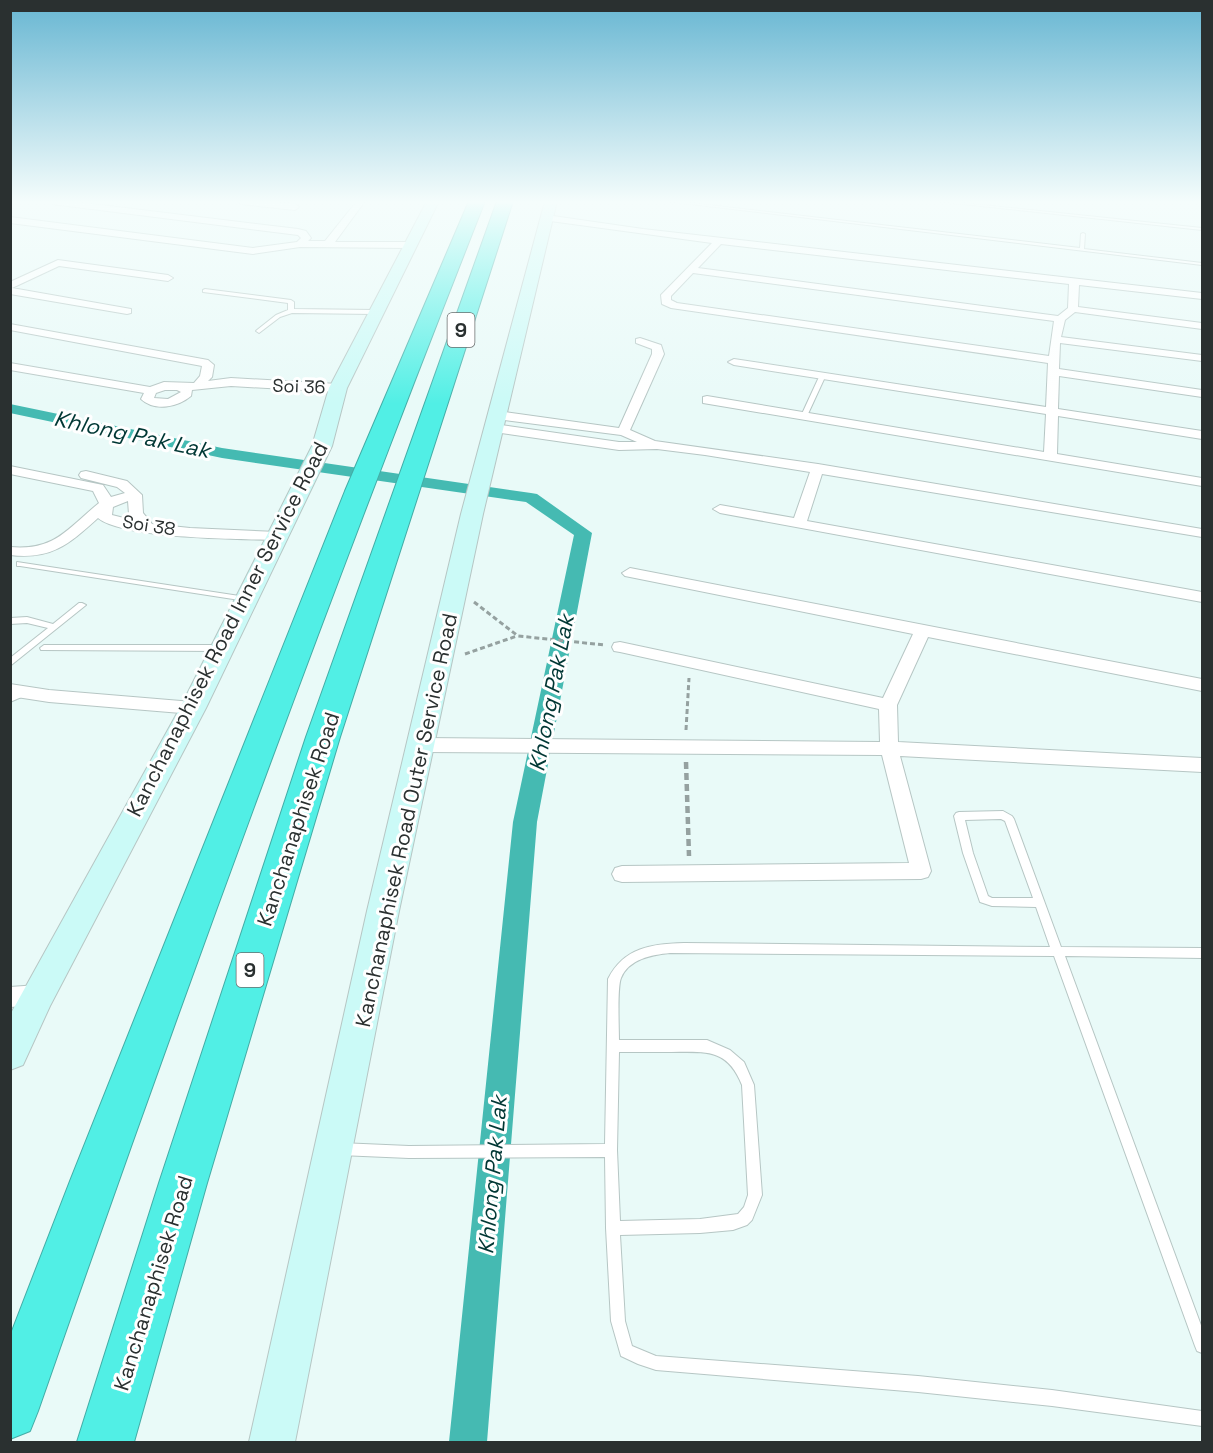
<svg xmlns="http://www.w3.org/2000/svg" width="1213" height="1453" viewBox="0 0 1213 1453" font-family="'Space Grotesk',sans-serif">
  <rect width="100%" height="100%" fill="#e9faf8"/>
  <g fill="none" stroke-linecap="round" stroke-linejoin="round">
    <path fill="#45bab2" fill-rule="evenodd" d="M10 404 222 448 531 493 537 494 592 533 537 822 487 1442H449L513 822 574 535 526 502 222 458 10 413Z"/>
    <defs>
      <path id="service" d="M665 201H674L1080 248 1081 234 1083 233 1085 234 1084 249 1202 263V265Z
        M935 201H944L1202 228V230Z
        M205 289 291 300 294 302V309L375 310 378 312 375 314 292 313 280 317 259 333 256 331 257 330 276 315 288 310V303L203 292V290Z
        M822 375 825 377 807 416 802 417 801 416 819 377Z
        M17 562 246 597 250 599 246 601 20 566H17Z
        M79 603H82L86 605 10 666V658L48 628 27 623 10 624V618L27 617 53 624Z
        M44 645H220L224 648 220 651 41 650 40 648Z
        M23 690 26 691 27 693 26 695 10 702V695Z
        M1003 811 1012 816 1014 819 1061 947 1202 948V958L1065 956 1202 1328V1353L1197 1351 1195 1346 1054 956 670 953C651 955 629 959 621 978 617 987 619 1028 619 1040H707L730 1050 744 1062 754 1085 762 1195 752 1220 747 1225 733 1230 700 1233 620 1235 625 1321 632 1346 656 1356 918 1376 1052 1390 1202 1411V1426L1052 1406 918 1392 656 1370 638 1364 621 1356 611 1321 606 1228 605 1157 409 1158 340 1155 335 1154 334 1149 335 1144 340 1143 409 1146 605 1144 608 979C624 947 652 944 684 943L1050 947 1036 907 992 906 980 902 979 899 963 853 954 816 956 813 959 812ZM1001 819 1005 821 1033 898H992L988 896 973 853 965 820ZM619 1052C636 1052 654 1052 671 1052 706 1052 727 1048 742 1085L748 1195 744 1207 738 1214 700 1219 620 1221 617 1150Z"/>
      <path id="minor" d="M48 201H68L298 229 306 231 311 238 308 241H325L357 201H365L335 242H410L415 245 410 248 300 247 253 254 10 223V217L253 248 297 242 301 238 298 235 52 204Z
        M237 201H259L295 204 299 207 295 210 241 204Z
        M546 215 643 229 1202 293V299L1079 285 1078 307 1202 323V329L1075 312 1065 320 1061 337 1202 355V361L1060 343 1059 369 1202 390V397L1059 376 1058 409 1202 431V439L1058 416 1057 454 1202 478V486L703 403V397L707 396 1044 452 1046 414 734 365 728 362 734 359 1046 407 1048 363 671 308 662 304 661 295 712 243 543 220V216ZM721 244 1069 284 1068 308 1058 316 698 268ZM693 273 1054 321 1049 356 677 303 671 300V296Z
        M58 260 168 275 173 278 168 281 59 266 12 288 131 309V313L127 314 10 294V282Z
        M10 324 208 360 214 365 212 377 208 381 231 378 338 384 344 388 338 392 231 386 192 390 191 396C178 407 155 412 141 399L144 393 10 370V363L150 387 164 382 194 383 200 376 202 366 10 330ZM165 390H177L181 392 168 399 154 398 156 393Z
        M640 338 661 345 664 354 630 430 655 441 818 464 1202 529V537L822 474 807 521 1202 592V602L720 513 713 509 720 505 794 518 810 472 705 455 657 449 619 450 494 432 488 428 494 424 619 442H637L621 435 497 419 491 415 497 411 619 428 652 354V349L636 343V339Z
        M10 466 103 485 111 497 125 493 117 487 81 478 79 475 81 472 86 471 127 481 142 495 143 513 152 524 190 528 277 532 284 536 277 540C240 539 124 539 98 518 69 544 52 560 10 555V547C55 551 67 529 99 503L93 491 10 474ZM128 501 129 514 136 521 112 515 113 507Z
        M630 568 1202 679V691L928 637 897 705 898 742 1202 758V772L900 756 931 871 928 877 921 879 622 882 615 880 612 874 615 868 622 866 909 863 882 755 422 752 416 750 413 745 416 740 422 738 880 742 879 709 620 652 614 651 612 647 614 643 620 642 883 698 913 634 625 576 622 573Z
        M10 684 49 690 193 702 199 704 202 708 199 712 193 714 49 702 10 696Z
        M38 985 46 988 49 995 46 1002 38 1005 10 1007V987Z"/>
      <path id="secondary" d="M427 201H439L347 388 332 446 206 708 50 1006 23 1065 10 1070V1015L180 708 312 446 329 388Z
        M545 201H557L483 514 399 911 295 1442H249L367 911 461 514Z"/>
      <path id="motorway" d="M469 201H485C327 601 179 1005 38 1411L30 1431 10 1439V1336L70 1181 345 491Z
        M497 201H513L340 737 207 1183 134 1442H77L159 1183 306 737Z"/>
    </defs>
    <use href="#service" stroke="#b6c6c4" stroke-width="2"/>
    <use href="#minor" stroke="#b6c6c4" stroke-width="2"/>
    <use href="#secondary" stroke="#b6c6c4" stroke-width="2"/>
    <use href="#motorway" stroke="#43aca6" stroke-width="2"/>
    <path stroke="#95a1a0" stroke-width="3" stroke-dasharray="5 3" stroke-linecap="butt" d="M474 602 518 636 605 645
      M465 654 517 636
      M686 730 689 678"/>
    <path stroke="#95a1a0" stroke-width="4.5" stroke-dasharray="7 4" stroke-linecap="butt" d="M686 762 689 856"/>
    <use href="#service" fill="#fff" fill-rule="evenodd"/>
    <use href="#minor" fill="#fff" fill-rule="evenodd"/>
    <use href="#secondary" fill="#cbfaf7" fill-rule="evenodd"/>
    <use href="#motorway" fill="#51efe5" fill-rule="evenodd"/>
  </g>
  <linearGradient id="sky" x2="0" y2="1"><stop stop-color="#67b6d2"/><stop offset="0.5" stop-color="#f5fdfc"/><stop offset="1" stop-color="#f5fdfc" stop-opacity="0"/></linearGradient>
  <rect width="1213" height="404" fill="url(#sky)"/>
  <g text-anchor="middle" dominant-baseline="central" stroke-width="6" stroke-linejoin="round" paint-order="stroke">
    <g font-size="18" fill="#2a3030" stroke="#fff">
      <text transform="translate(299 386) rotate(2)">Soi 36</text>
      <text transform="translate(149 525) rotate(9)">Soi 38</text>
    </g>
    <g fill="#fff" stroke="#6a6e6e" stroke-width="1.5">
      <rect x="447.5" y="313" width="27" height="34" rx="4.5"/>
      <rect x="236.5" y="953" width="27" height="34" rx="4.5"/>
    </g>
    <g font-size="20" font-weight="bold" fill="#2a3030">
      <text x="461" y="330">9</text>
      <text x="250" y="970">9</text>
    </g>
    <g font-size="21" fill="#2a3030" stroke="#fff">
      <text transform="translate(227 629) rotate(-63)">Kanchanaphisek Road Inner Service Road</text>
      <text transform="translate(298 819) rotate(-72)">Kanchanaphisek Road</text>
      <text transform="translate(406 820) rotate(-78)">Kanchanaphisek Road Outer Service Road</text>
      <text transform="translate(153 1283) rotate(-73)">Kanchanaphisek Road</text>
    </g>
    <g font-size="22" font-style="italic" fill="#003734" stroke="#fff">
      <text transform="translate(132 434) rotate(12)">Khlong Pak Lak</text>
      <text transform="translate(551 693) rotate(-79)">Khlong Pak Lak</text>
      <text transform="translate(492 1175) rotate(-85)">Khlong Pak Lak</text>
    </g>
  </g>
  <rect width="1213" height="1453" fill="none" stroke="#2a3030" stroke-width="24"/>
</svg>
